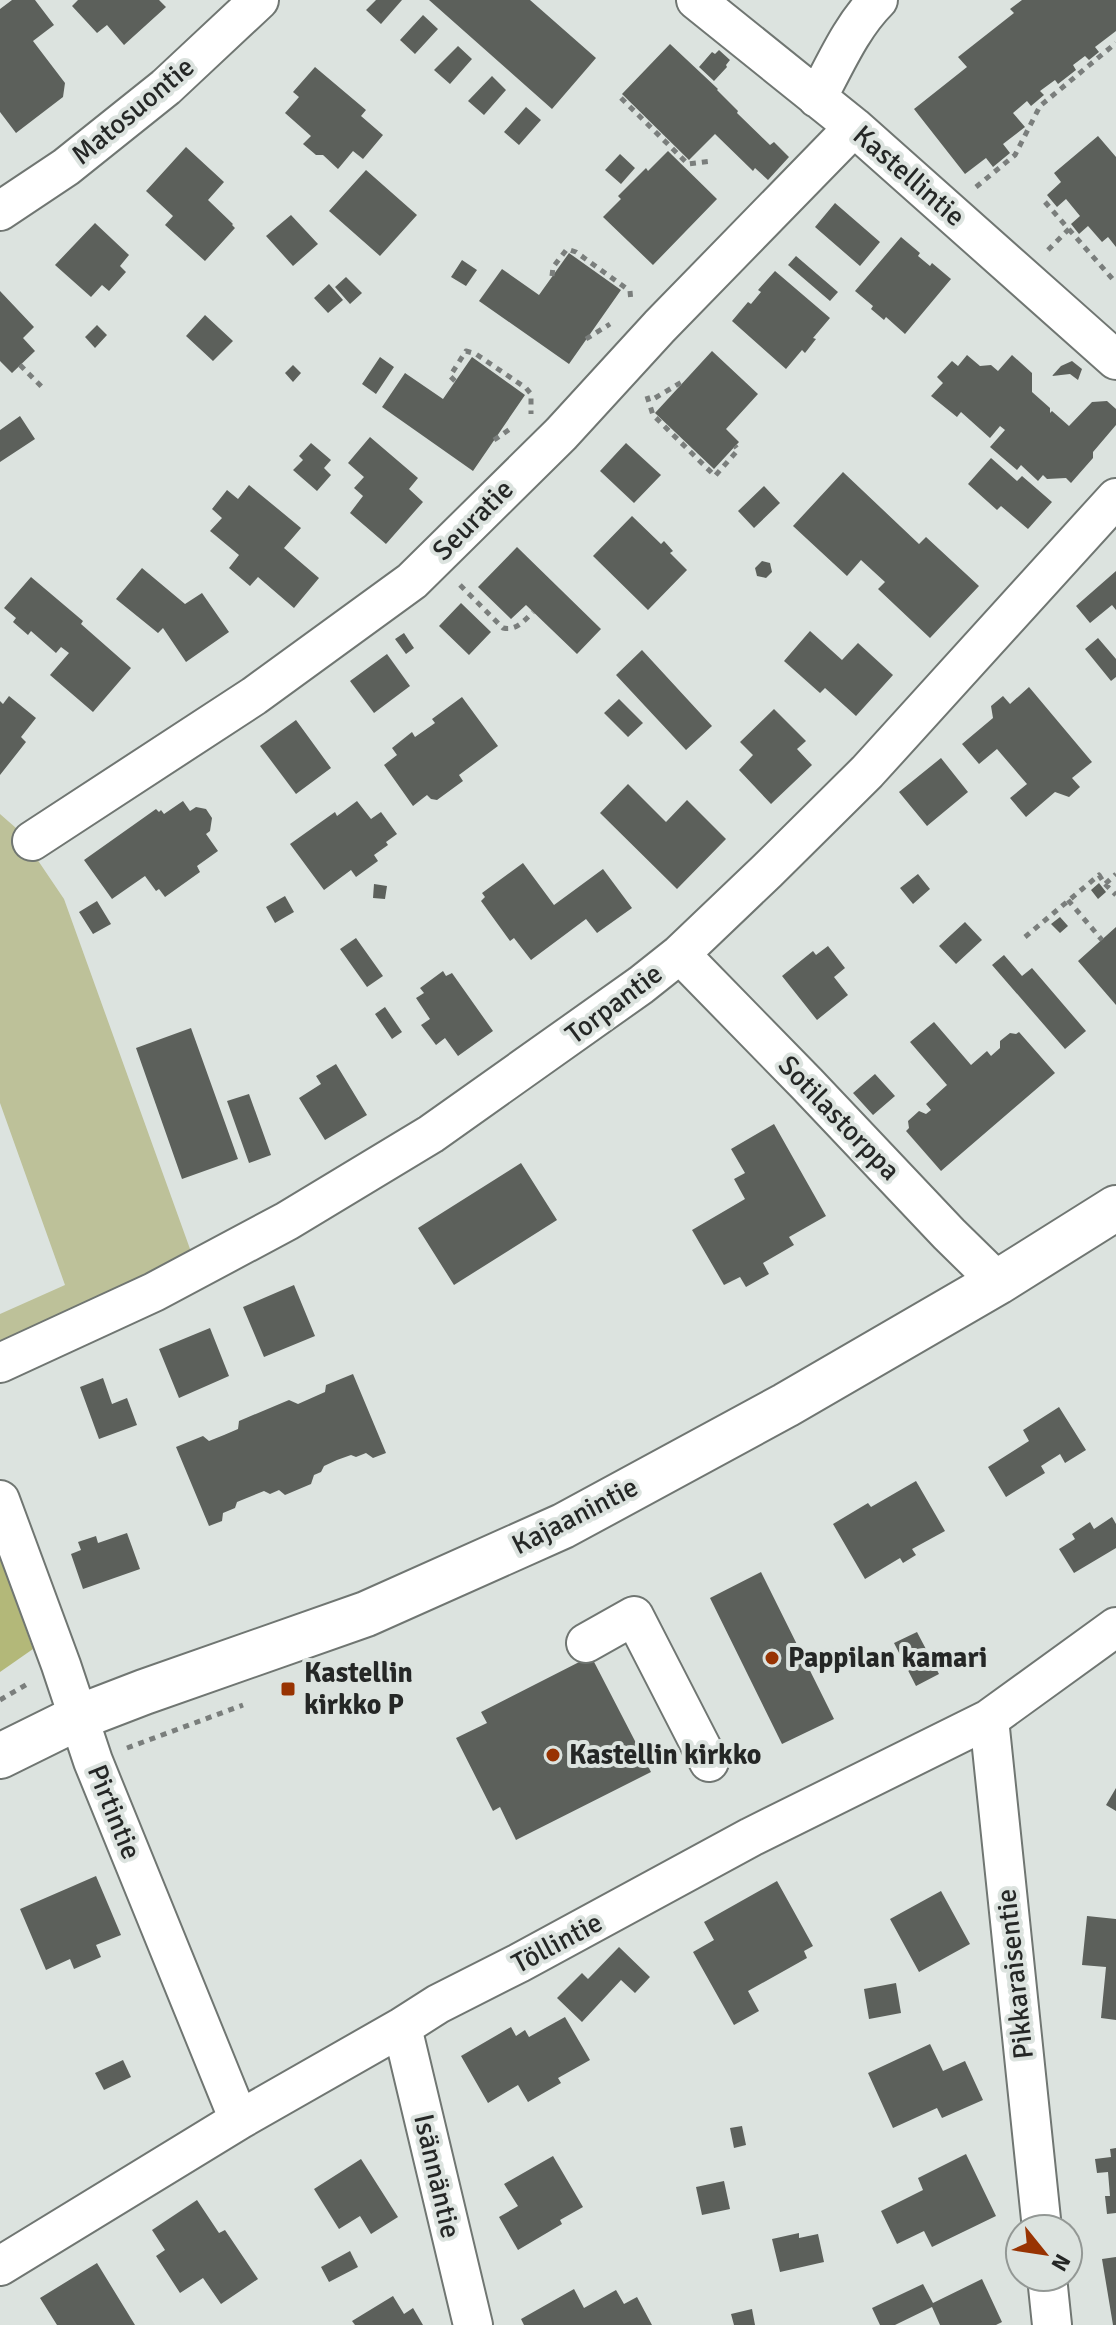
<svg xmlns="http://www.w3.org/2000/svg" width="1116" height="2325" viewBox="0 0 1116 2325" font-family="Signika,sans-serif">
  <rect width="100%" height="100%" fill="#dce3df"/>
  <path fill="#bdc199" d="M0 814 16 828 64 899 194 1260 0 1355V1314L65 1285 0 1103Z"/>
  <path fill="#b3b879" d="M0 1557 33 1649 0 1672Z"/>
  <path fill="#5c605b" d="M12 0H35L54 25 33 41 65 83 63 97 16 133 0 112V9Z
    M78 0H159L166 7 124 45 107 25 97 33 72 6Z
    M376 0H402L381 24 366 10Z
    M429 0H530L596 58 552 109Z
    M1022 0H1116V31L1095 47 1099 52 1089 60 1085 56 1073 65 1076 70 1058 84 1055 80 1040 91 1044 95 1031 106 1027 101 1013 113 1025 127 1003 144 1010 153 993 167 986 158 965 174 914 109 967 67 958 57 1014 13 1010 9Z
    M423 15 438 29 415 54 400 40Z
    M670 44 718 89 717 90 738 111 737 113 770 145 774 142 789 157 768 180 755 168 753 171 715 134 689 160 622 94Z
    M458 46 472 59 450 84 434 70Z
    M719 50 730 60 726 65 727 67 714 81 699 67 712 52 715 54Z
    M315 67 366 110 361 116 383 135 363 159 353 151 338 169 323 155H316L303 144 311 136 285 113 299 97 293 92Z
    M492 76 506 90 484 115 468 101Z
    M526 107 541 120 519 145 504 132Z
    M1098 136 1116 157V247L1108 237 1102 242 1088 226 1079 234 1071 224 1080 216 1066 199 1057 207 1047 195 1061 182 1054 173Z
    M186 147 224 182 208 200 233 224 232 225 235 228 205 261 165 225 173 216 146 191Z
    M668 151 717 199 653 265 603 217 621 199 618 196 646 168 648 171Z
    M620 154 635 168 621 184 605 170Z
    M366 170 417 215 380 256 329 211Z
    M835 203 880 242 860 266 815 227Z
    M291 215 318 244 293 266 266 236Z
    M95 223 129 255 120 266 126 272 109 291 102 285 91 297 55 265Z
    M901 237 920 253 918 256 930 266 932 263 951 279 905 334 886 317 884 320 871 309 873 306 855 291Z
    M569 253 621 290 569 364 479 301 502 269 539 295Z
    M796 256 838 292 830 301 788 265Z
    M462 260 477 270 466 286 451 277Z
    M775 271 830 318 813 338 816 339 805 353 802 350 786 369 732 321 748 302 751 304 761 292 758 290Z
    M346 277 362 293 350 304 335 287Z
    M329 284 343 300 328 313 314 298Z
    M0 291 34 327 23 338 35 351 12 373 0 361Z
    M205 315 233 341 213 361 186 336Z
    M97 325 107 335 95 348 85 337Z
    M712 351 758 394 726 429 739 442 714 469 655 413Z
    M967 355 980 366 991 365 998 371 1012 355 1032 373V392L1050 408V413L1052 411 1069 426 1092 402 1107 401 1116 409V425L1093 452V458L1071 483 1066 478 1047 479 1043 475 1038 481 1021 465 1017 470 990 447 1005 430 1000 426 990 438 961 412 957 417 931 396 943 383 937 377 952 361 958 366Z
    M380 357 394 367 376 394 362 384Z
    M472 357 525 395 473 471 382 407 405 373 443 399Z
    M1072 361 1082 369 1078 380 1070 374 1052 376 1061 366Z
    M293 365 301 373 293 382 285 373Z
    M20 416 35 439 0 462V430Z
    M370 437 418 478 409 489 423 502 386 544 350 513 363 496 354 488 364 477 348 463Z
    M311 443 331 460 324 468 331 475 317 491 293 470 303 460 299 456Z
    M626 443 661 475 634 503 600 471Z
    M991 458 1017 481 1022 476 1052 502 1028 529 1001 506 997 510 968 484Z
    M843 472 919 544 926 537 979 586 930 638 878 589 885 582 861 560 847 576 793 526Z
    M249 485 301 528 284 548 319 578 294 608 258 577 250 586 229 568 239 555 210 531 222 518 212 509 227 490 238 499Z
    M764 486 780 503 754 528 738 511Z
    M632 516 661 544 664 541 673 551 670 553 687 570 648 610 593 556Z
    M517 547 601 629 577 654 526 605 511 619 478 587Z
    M762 561 770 563 772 572 766 578 757 576 755 568Z
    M142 568 185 604 202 593 229 632 186 662 163 628 158 633 116 599Z
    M1116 571V610L1112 605 1090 623 1076 606Z
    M31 577 83 621 81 624 131 668 93 712 50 675 69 653 61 647 56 653 31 631 28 635 13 622 16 618 4 608Z
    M461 603 491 632 469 655 439 626Z
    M810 631 842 660 858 643 893 675 856 716 825 688 820 693 784 661Z
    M404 633 414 648 406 654 395 639Z
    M1098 638 1116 659V677L1111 681 1085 649Z
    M642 650 712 726 686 750 616 675Z
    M387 654 410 686 374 713 350 681Z
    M1029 687 1092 762 1072 778 1080 787 1069 797 1055 792 1026 817 1010 798 1027 784 997 749 979 764 962 744 993 718 991 706 1003 696 1010 704Z
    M9 696 36 718 21 737 26 742 0 775V701L3 704Z
    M462 697 498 746 459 775 463 781 437 800 431 799 427 795 413 806 384 765 397 755 392 748 412 732 415 737 435 723 432 719Z
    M619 699 643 723 628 737 604 713Z
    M774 709 806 741 797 749 812 765 771 804 739 770 753 755 740 742Z
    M296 720 331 768 296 794 260 746Z
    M941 758 968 792 927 826 899 792Z
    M628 784 666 822 687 800 726 839 677 889 600 813Z
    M183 801 190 811 196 807 206 809 212 818 210 831 206 834 218 851 197 866 200 872 165 897 159 889 156 891 145 876 112 899 84 860 156 809 159 812 161 810 164 814Z
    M357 801 371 819 381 812 397 834 386 842 388 845 374 855 378 861 356 877 351 870 324 890 290 844 335 812 337 816Z
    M523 863 554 905 603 869 632 908 597 933 586 919 531 960 514 938 510 941 481 901 485 897 482 893Z
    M918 874 930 889 913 904 900 888Z
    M1099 883 1106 892 1098 899 1091 890Z
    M374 884 387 886 385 899 373 898Z
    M285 896 294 912 275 923 266 907Z
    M97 901 111 924 93 934 79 912Z
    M1060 917 1068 926 1060 933 1051 924Z
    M965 922 982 940 956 964 939 946Z
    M1116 927V1005L1078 961Z
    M356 938 383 976 367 987 340 949Z
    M828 946 845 968 834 977 848 995 817 1020 782 976 813 951 816 955Z
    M1004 955 1022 976 1032 968 1086 1031 1065 1049 992 965Z
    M443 971 446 976 452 973 493 1031 458 1056 445 1038 436 1045 421 1025 430 1019 416 998 424 993 420 988Z
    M385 1007 402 1032 392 1039 375 1014Z
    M934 1022 971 1065 987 1051 991 1056 1000 1048V1041L1010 1033 1016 1034 1019 1032 1055 1073 941 1171 906 1131 909 1128 908 1121 919 1111 926 1114 931 1110 926 1104 947 1085 910 1042Z
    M191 1028 238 1159 182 1179 136 1048Z
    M336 1064 367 1115 325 1140 299 1098 321 1084 316 1076Z
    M875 1074 895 1096 873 1115 853 1093Z
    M249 1094 271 1155 249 1163 227 1101Z
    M774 1124 826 1216 789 1237 794 1245 763 1263 769 1274 746 1287 740 1277 724 1285 692 1230 745 1199 734 1179 745 1173 731 1149Z
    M521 1163 557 1220 454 1285 418 1228Z
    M294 1285 315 1336 264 1357 243 1307Z
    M210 1328 229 1376 179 1398 159 1349Z
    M353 1374 386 1453 373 1458 366 1453 356 1457 351 1455 337 1460 324 1466 321 1472 314 1475 311 1484 285 1495 279 1490 270 1494 264 1491 237 1502 235 1508 223 1513 222 1521 209 1526 176 1447 203 1436 209 1441 224 1435 238 1429 239 1421 289 1400 298 1404 325 1392 326 1385Z
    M103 1378 112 1404 127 1398 137 1425 99 1439 80 1387Z
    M1059 1407 1086 1450 1065 1463 1060 1454 1041 1466 1045 1473 1006 1497 988 1467 1029 1441 1023 1430Z
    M916 1481 945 1531 912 1549 916 1555 903 1563 900 1558 865 1579 833 1524 868 1503 871 1507Z
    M1112 1517 1116 1524V1548L1074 1573 1059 1549 1075 1539 1072 1534 1090 1522 1094 1529Z
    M127 1533 140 1569 83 1589 71 1554 81 1550 78 1542 96 1536 98 1543Z
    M761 1572 834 1719 782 1744 710 1598Z
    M917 1632 939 1674 916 1686 894 1643Z
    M591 1656 651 1772 516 1840 500 1807 493 1811 456 1738 487 1723 481 1712Z
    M1116 1788V1811L1106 1805Z
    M96 1876 121 1935 96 1945 101 1957 74 1969 70 1959 46 1970 20 1909Z
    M777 1881 813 1946 804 1951 807 1958 748 1991 759 2011 734 2025 693 1952 714 1940 704 1922Z
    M941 1891 970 1944 919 1972 890 1919Z
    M1087 1916 1116 1919V2020L1101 2018 1106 1967 1082 1965Z
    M619 1947 650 1977 635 1993 621 1980 582 2022 557 1998 582 1973 588 1979Z
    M896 1983 901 2013 869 2019 864 1989Z
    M565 2017 590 2060 558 2078 561 2083 528 2102 518 2085 488 2103 461 2056 511 2027 516 2036 525 2030 529 2037Z
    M930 2044 943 2071 965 2061 983 2100 942 2118 937 2108 893 2128 868 2073Z
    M123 2060 131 2077 104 2090 95 2073Z
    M742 2126 746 2145 734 2148 730 2128Z
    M1116 2148V2213L1107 2214 1105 2196H1110L1108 2172 1097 2173 1095 2159 1111 2157 1110 2149Z
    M966 2154 996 2216 932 2247 924 2231 897 2244 881 2211 923 2190 918 2178Z
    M553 2156 583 2207 560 2220 562 2224 518 2250 499 2217 518 2206 504 2184Z
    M361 2159 398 2217 371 2234 360 2216 339 2229 314 2189Z
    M724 2181 730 2209 702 2215 696 2187Z
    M197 2200 219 2233 225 2230 258 2279 221 2304 203 2278 180 2293 156 2256 165 2250 152 2230Z
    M799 2233V2238L818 2234 824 2262 780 2272 772 2239Z
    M350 2251 358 2267 329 2282 321 2267Z
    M1116 2257V2325H1113L1102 2259Z
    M97 2263 135 2325H57L40 2298Z
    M982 2279 1002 2322 996 2325H940L932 2307 895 2325H880L872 2308 923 2284 933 2303Z
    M574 2289 584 2308 616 2290 624 2304 637 2297 652 2325H524L521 2319Z
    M393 2296 404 2314 413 2308 423 2325H355L352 2321Z
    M752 2309 755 2325H734L731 2314Z"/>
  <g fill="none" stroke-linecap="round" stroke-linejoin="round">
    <defs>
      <path id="street" d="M696 0 854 127 1116 360
        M817 98C835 65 851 27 878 0
        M0 211 66 167 166 87 259 0
        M32 841 254 696 412 581 561 434 660 326 854 127
        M680 954 807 1084 949 1234 998 1282
        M0 1363 154 1292 287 1221 431 1134 641 985 680 954 767 871 867 772 1116 498
        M0 1500 61 1665 93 1761 239 2120
        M586 1643 634 1616 709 1762
        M989 1719 1042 2229
        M402 2027 473 2325
        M0 2266 239 2120 402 2027 438 2004 519 1963 751 1837 989 1719 1116 1627
        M1047 2277 1052 2325"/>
      <path id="secondary" d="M0 1756 79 1717 144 1692 366 1614 563 1526 786 1405 998 1282 1116 1208"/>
    </defs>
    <use href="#street" stroke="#707672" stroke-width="42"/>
    <use href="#secondary" stroke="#707672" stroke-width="48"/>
    <path stroke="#7a7e7c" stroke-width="5" stroke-dasharray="6 6" stroke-linecap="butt" d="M621 98 688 164 712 161
      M976 187 1015 155 1040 106 1116 43
      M1045 202 1116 283
      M1048 250 1069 229
      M552 276 553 267 567 249 576 252 630 291 631 302
      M586 339 610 324
      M20 365 42 387
      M455 381 450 376 466 351 476 354 526 388 531 394V414
      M647 396 653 415 715 476 738 450 735 446
      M655 398 685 380
      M494 440 510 429
      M460 585 503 628C516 631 524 621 533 612
      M1105 884 1116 895
      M1068 900 1102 940
      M1025 937 1099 875 1105 884 1116 874
      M0 1700 29 1683
      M127 1748 243 1705"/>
    <use href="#street" stroke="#fff" stroke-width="38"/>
    <use href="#secondary" stroke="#fff" stroke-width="44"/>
  </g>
  <g fill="#983302" stroke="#dce3df" stroke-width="3">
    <circle cx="772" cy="1658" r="8"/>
    <rect x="280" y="1681" width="16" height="16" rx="4"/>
    <circle cx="553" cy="1755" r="8"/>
  </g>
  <g text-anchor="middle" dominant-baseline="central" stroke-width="8" stroke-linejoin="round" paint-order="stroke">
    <g font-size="28" fill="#252726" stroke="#dce3df">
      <text transform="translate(133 111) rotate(-40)">Matosuontie</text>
      <text transform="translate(909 176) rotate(41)">Kastellintie</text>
      <text transform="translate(473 520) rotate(-45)">Seuratie</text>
      <text transform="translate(614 1004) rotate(-37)">Torpantie</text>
      <text transform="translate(839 1118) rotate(46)">Sotilastorppa</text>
      <text transform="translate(575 1516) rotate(-27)">Kajaanintie</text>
      <text transform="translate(114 1812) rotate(68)">Pirtintie</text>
      <text transform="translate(557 1943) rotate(-28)">Töllintie</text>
      <text transform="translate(1015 1974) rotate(-96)">Pikkaraisentie</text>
      <text transform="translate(437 2176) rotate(77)">Isännäntie</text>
    </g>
    <g font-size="28" font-weight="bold" fill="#252726" stroke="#dce3df" text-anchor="start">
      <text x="788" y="1658">Pappilan kamari</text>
      <text x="304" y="1673">Kastellin<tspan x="304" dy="32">kirkko P</tspan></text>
      <text x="569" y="1755">Kastellin kirkko</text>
    </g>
  </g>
  <g transform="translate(1044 2253) rotate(120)"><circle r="38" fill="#dce3df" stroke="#939895" stroke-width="2"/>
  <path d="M0-6L14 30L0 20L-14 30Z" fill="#983302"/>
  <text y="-12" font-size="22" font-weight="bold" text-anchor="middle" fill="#252726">N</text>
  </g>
</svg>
